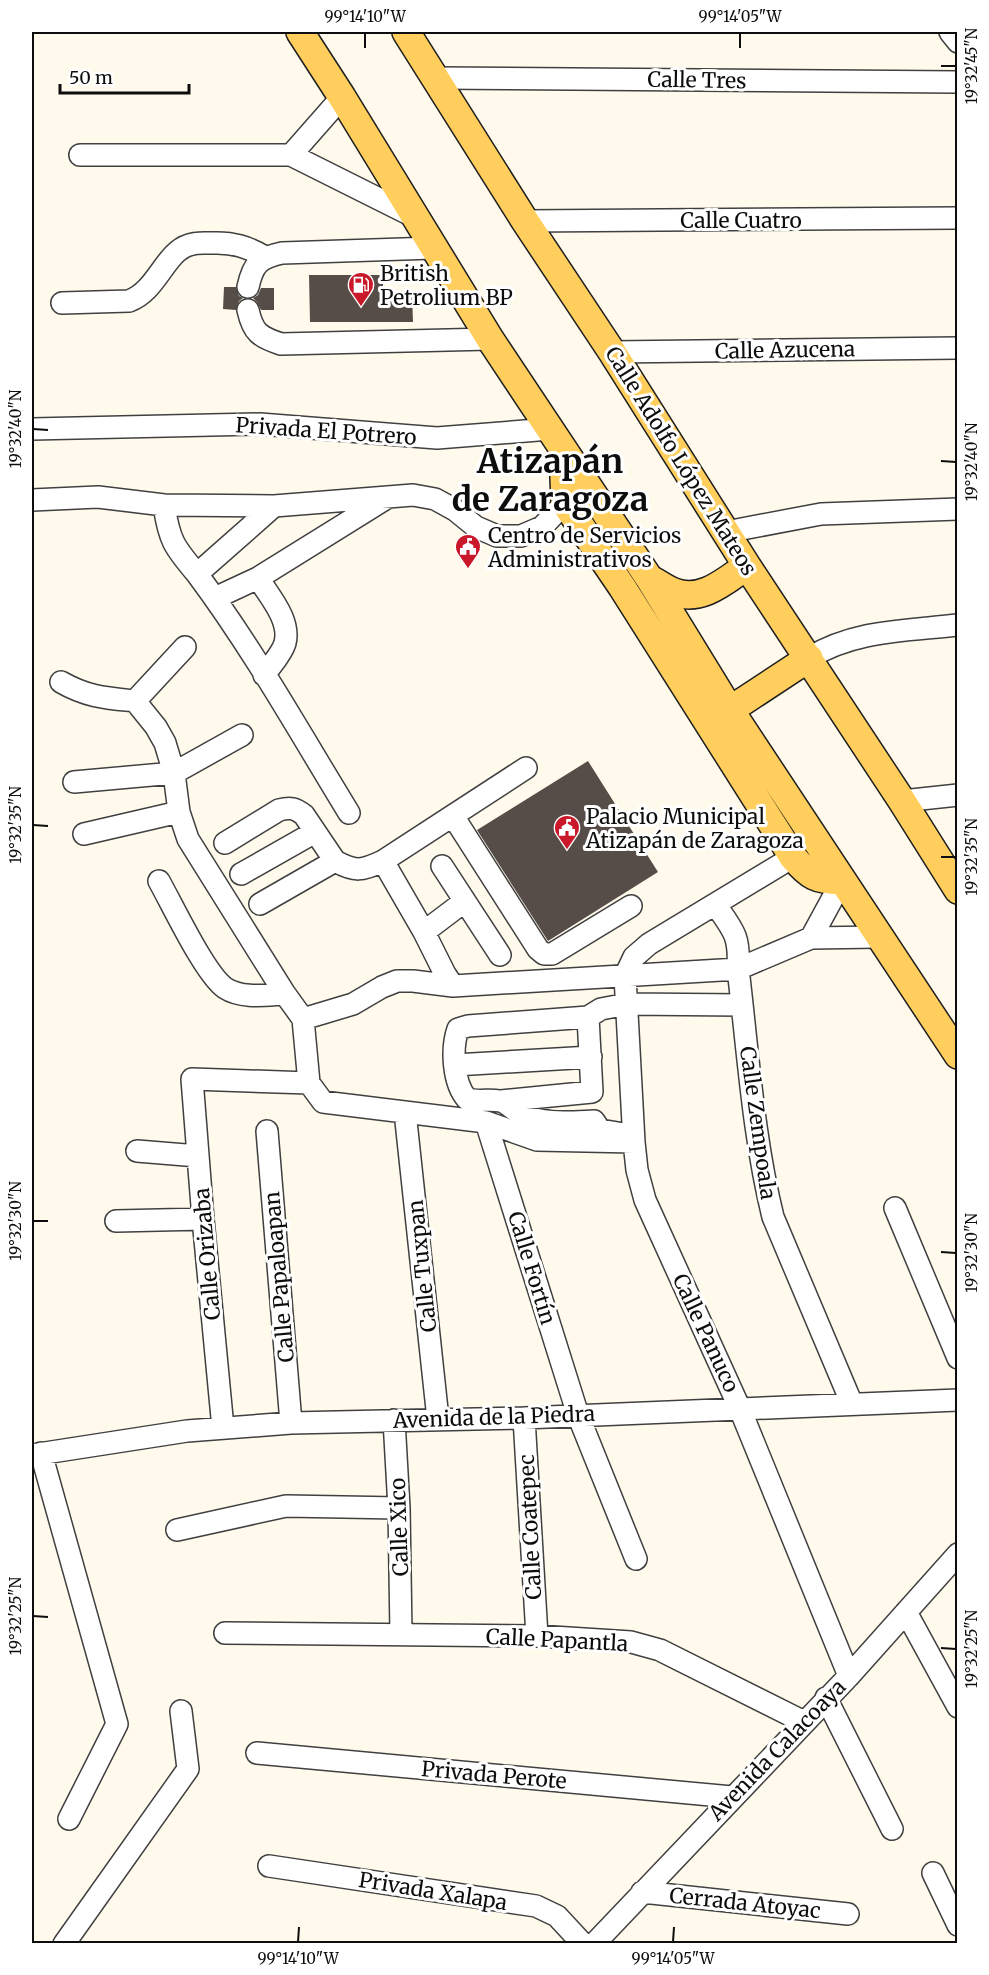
<svg xmlns="http://www.w3.org/2000/svg" width="989" height="1975" viewBox="0 0 989 1975" font-family="Merriweather,serif">
  <rect width="100%" height="100%" fill="#fffaec"/>
  <path fill="#564d48" d="M309 275H383V295L412 294 413 322H310Z
    M224 287H236L239 296 243 298 239 301 236 310 223 309Z
    M261 288H274V310H261L257 302 253 298 258 295Z
    M588 761 658 872 548 941 477 830Z"/>
  <g fill="none" stroke-linecap="round" stroke-linejoin="round">
    <defs>
      <path id="minor" d="M950 32 958 42
        M436 78 958 82
        M80 155H291L413 216
        M291 155 342 97
        M525 221 958 218
        M248 287C253 264 259 258 282 253L433 248
        M62 303 129 301C157 291 165 252 189 245 196 242 204 243 212 243 233 242 248 247 265 257
        M248 310C253 333 260 337 281 344L490 339
        M612 352 958 348
        M32 429 260 424 437 438 550 429
        M32 500 98 497 164 505 274 506 413 495 435 499 455 510 476 527 497 536H521L542 527 565 503
        M164 505C169 540 174 547 197 574
        M274 506 197 574C253 649 300 733 349 813
        M726 532 821 514 958 509
        M215 598 258 578
        M185 647 135 701 156 727 165 743 174 773 179 812 188 839 285 994 303 1019 309 1083 323 1102 486 1122 537 1140 634 1142
        M809 658C855 630 905 631 958 625
        M264 675C271 665 282 654 285 643 291 620 269 596 258 578L385 499
        M61 682C87 697 106 698 135 701
        M74 782 174 773 242 735
        M902 801 958 795
        M453 816 538 949 544 954H552L631 906
        M84 834 179 812
        M225 843 279 810C290 807 295 808 304 815L335 861
        M793 857 649 944 634 957 625 976 634 1142 637 1170 645 1200 740 1409 849 1676
        M383 861 424 932 445 974 453 986
        M442 866 500 955
        M241 874 315 832
        M159 881C173 906 205 974 225 988 242 999 266 995 285 994
        M260 904 335 861C355 872 362 871 383 861L526 768
        M715 904C734 931 740 936 738 969 748 1051 753 1136 773 1217L852 1404
        M424 932 465 901
        M811 938 842 881
        M303 1019 353 1004 382 987 397 981H413L453 986 738 969 811 938 878 937
        M455 1065 591 1057
        M501 1101 592 1092 588 1017
        M405 1112 438 1419
        M486 1122 578 1415 636 1559
        M267 1131 291 1423
        M624 1134 600 1130 594 1121C569 1122 543 1125 520 1113 513 1110 507 1102 500 1101 489 1099 478 1102 467 1099 453 1083 451 1049 458 1029L468 1026 588 1017 601 1009 627 1004 742 1005
        M137 1151 198 1156
        M895 1208 958 1358
        M116 1221 203 1219
        M524 1418 537 1636
        M394 1420 399 1508 401 1634
        M223 1428 203 1219 192 1079 309 1083
        M41 1453 117 1724 69 1819
        M32 1455 187 1431 291 1423 524 1418 958 1400
        M177 1530 286 1506 399 1508
        M906 1612 958 1707
        M225 1633 537 1636 631 1642 660 1650 804 1722
        M826 1698 892 1829
        M257 1753 732 1797
        M269 1866 536 1906 557 1916 583 1944
        M933 1873 958 1925
        M642 1892 848 1914
        M64 1944 188 1769 181 1711
        M594 1944 849 1676 958 1554"/>
      <path id="major" d="M300 32 342 97 490 339 649 578 730 710 958 1055
        M406 32 525 221 612 352 747 566 902 801 958 890
        M563 451 565 503 622 587 793 857C810 877 816 880 842 881
        M649 578C658 583 666 589 674 592 702 603 726 580 747 566
        M730 710 809 658"/>
    </defs>
    <use href="#minor" stroke="#404040" stroke-width="24"/>
    <use href="#major" stroke="#1e1e1e" stroke-width="30"/>
    <use href="#minor" stroke="#fff" stroke-width="21"/>
    <use href="#major" stroke="#ffce5c" stroke-width="27"/>
  </g>
  <path fill="none" stroke="#0d0d0d" stroke-width="2" d="M365 48V33M740 48V33M941 66H956M33 429 48 430M941 461 956 462M33 825 48 826M941 857H956M33 1221H48M941 1252 956 1253M33 1616 48 1617M941 1648 956 1649M298 1942 299 1927M673 1942 674 1927"/>
  <defs>
    <symbol id="fuel-pin" viewBox="-11 -11 22 30"><path d="M0 17L-7.5 6A9.5 9.5 0 1 1 7.5 6Z" fill="#c9182a" stroke="#fff"/><path d="M-5.5-6h7V0h2V4h1.3V-2.5L3-4.5l.8-.8L6-3V5H2.5V1h-1V6h-7ZM-4.2-4.7v3.2H.2V-4.7Z" fill="#fff"/></symbol>
    <symbol id="civic-pin" viewBox="-11 -11 22 30"><path d="M0 17L-7.5 6A9.5 9.5 0 1 1 7.5 6Z" fill="#c9182a" stroke="#fff"/><path d="M-.6-6.5H3V-4.5H.6V-3L4-1V1h2V6H-6V1h2V-1L-.6-3ZM-1.2 2.5V6h2.4V2.5Z" fill="#fff"/></symbol>
  </defs>
  <g fill-rule="evenodd">
    <use href="#fuel-pin" x="346" y="270" width="30" height="40"/>
    <use href="#civic-pin" x="453" y="532" width="30" height="40"/>
    <use href="#civic-pin" x="552" y="813" width="30" height="40"/>
  </g>
  <g text-anchor="middle" dominant-baseline="central" stroke-width="6" stroke-linejoin="round" paint-order="stroke">
    <g font-size="21" fill="#0d0d0d" stroke="#fff">
      <text transform="translate(697 80) rotate(1)">Calle Tres</text>
      <text x="741" y="220">Calle Cuatro</text>
      <text transform="translate(785 350) rotate(-1)">Calle Azucena</text>
      <text transform="translate(326 431) rotate(4)">Privada El Potrero</text>
      <text transform="translate(681 461) rotate(58)">Calle Adolfo López Mateos</text>
      <text transform="translate(758 1123) rotate(82)">Calle Zempoala</text>
      <text transform="translate(207 1254) rotate(-95)">Calle Orizaba</text>
      <text transform="translate(422 1266) rotate(-96)">Calle Tuxpan</text>
      <text transform="translate(532 1268) rotate(73)">Calle Fortín</text>
      <text transform="translate(279 1277) rotate(-95)">Calle Papaloapan</text>
      <text transform="translate(706 1333) rotate(65)">Calle Panuco</text>
      <text transform="translate(494 1417) rotate(-2)">Avenida de la Piedra</text>
      <text transform="translate(399 1527) rotate(-92)">Calle Xico</text>
      <text transform="translate(530 1527) rotate(-93)">Calle Coatepec</text>
      <text transform="translate(557 1640) rotate(3)">Calle Papantla</text>
      <text transform="translate(777 1750) rotate(-46)">Avenida Calacoaya</text>
      <text transform="translate(494 1775) rotate(5)">Privada Perote</text>
      <text transform="translate(433 1891) rotate(9)">Privada Xalapa</text>
      <text transform="translate(745 1903) rotate(6)">Cerrada Atoyac</text>
    </g>
    <g font-size="21" fill="#0d0d0d" stroke="#fff" text-anchor="start">
      <text x="380" y="273">British<tspan x="380" dy="24">Petrolium BP</tspan></text>
      <text x="488" y="535">Centro de Servicios<tspan x="488" dy="24">Administrativos</tspan></text>
      <text x="586" y="816">Palacio Municipal<tspan x="586" dy="24">Atizapán de Zaragoza</tspan></text>
    </g>
    <g font-size="33" font-weight="bold" fill="#0d0d0d" stroke="#fff">
      <text x="550" y="461">Atizapán<tspan x="550" dy="38">de Zaragoza</tspan></text>
    </g>
  </g>
  <rect width="989" height="1975" fill="none" stroke="#ffffff" stroke-width="66"/>
  <path d="M60 84v9h129v-9" fill="none" stroke="#0d0d0d" stroke-width="3"/>
  <text x="69" y="84" font-size="18" fill="#0d0d0d" stroke="#ffffff" stroke-width="4.5" paint-order="stroke">50 m</text>
  <rect x="33" y="33" width="923" height="1909" fill="none" stroke="#0d0d0d" stroke-width="2"/>
  <g font-size="15" text-anchor="middle" fill="#0d0d0d">
    <text x="365" y="22">99°14'10"W</text>
    <text x="740" y="22">99°14'05"W</text>
    <text transform="translate(972 66) rotate(-90)" y="5">19°32'45"N</text>
    <text transform="translate(16 429) rotate(-90)" y="5">19°32'40"N</text>
    <text transform="translate(972 462) rotate(-90)" y="5">19°32'40"N</text>
    <text transform="translate(16 825) rotate(-90)" y="5">19°32'35"N</text>
    <text transform="translate(972 857) rotate(-90)" y="5">19°32'35"N</text>
    <text transform="translate(16 1221) rotate(-90)" y="5">19°32'30"N</text>
    <text transform="translate(972 1253) rotate(-90)" y="5">19°32'30"N</text>
    <text transform="translate(16 1616) rotate(-90)" y="5">19°32'25"N</text>
    <text transform="translate(972 1649) rotate(-90)" y="5">19°32'25"N</text>
    <text x="298" y="1964">99°14'10"W</text>
    <text x="673" y="1964">99°14'05"W</text>
  </g>
</svg>
